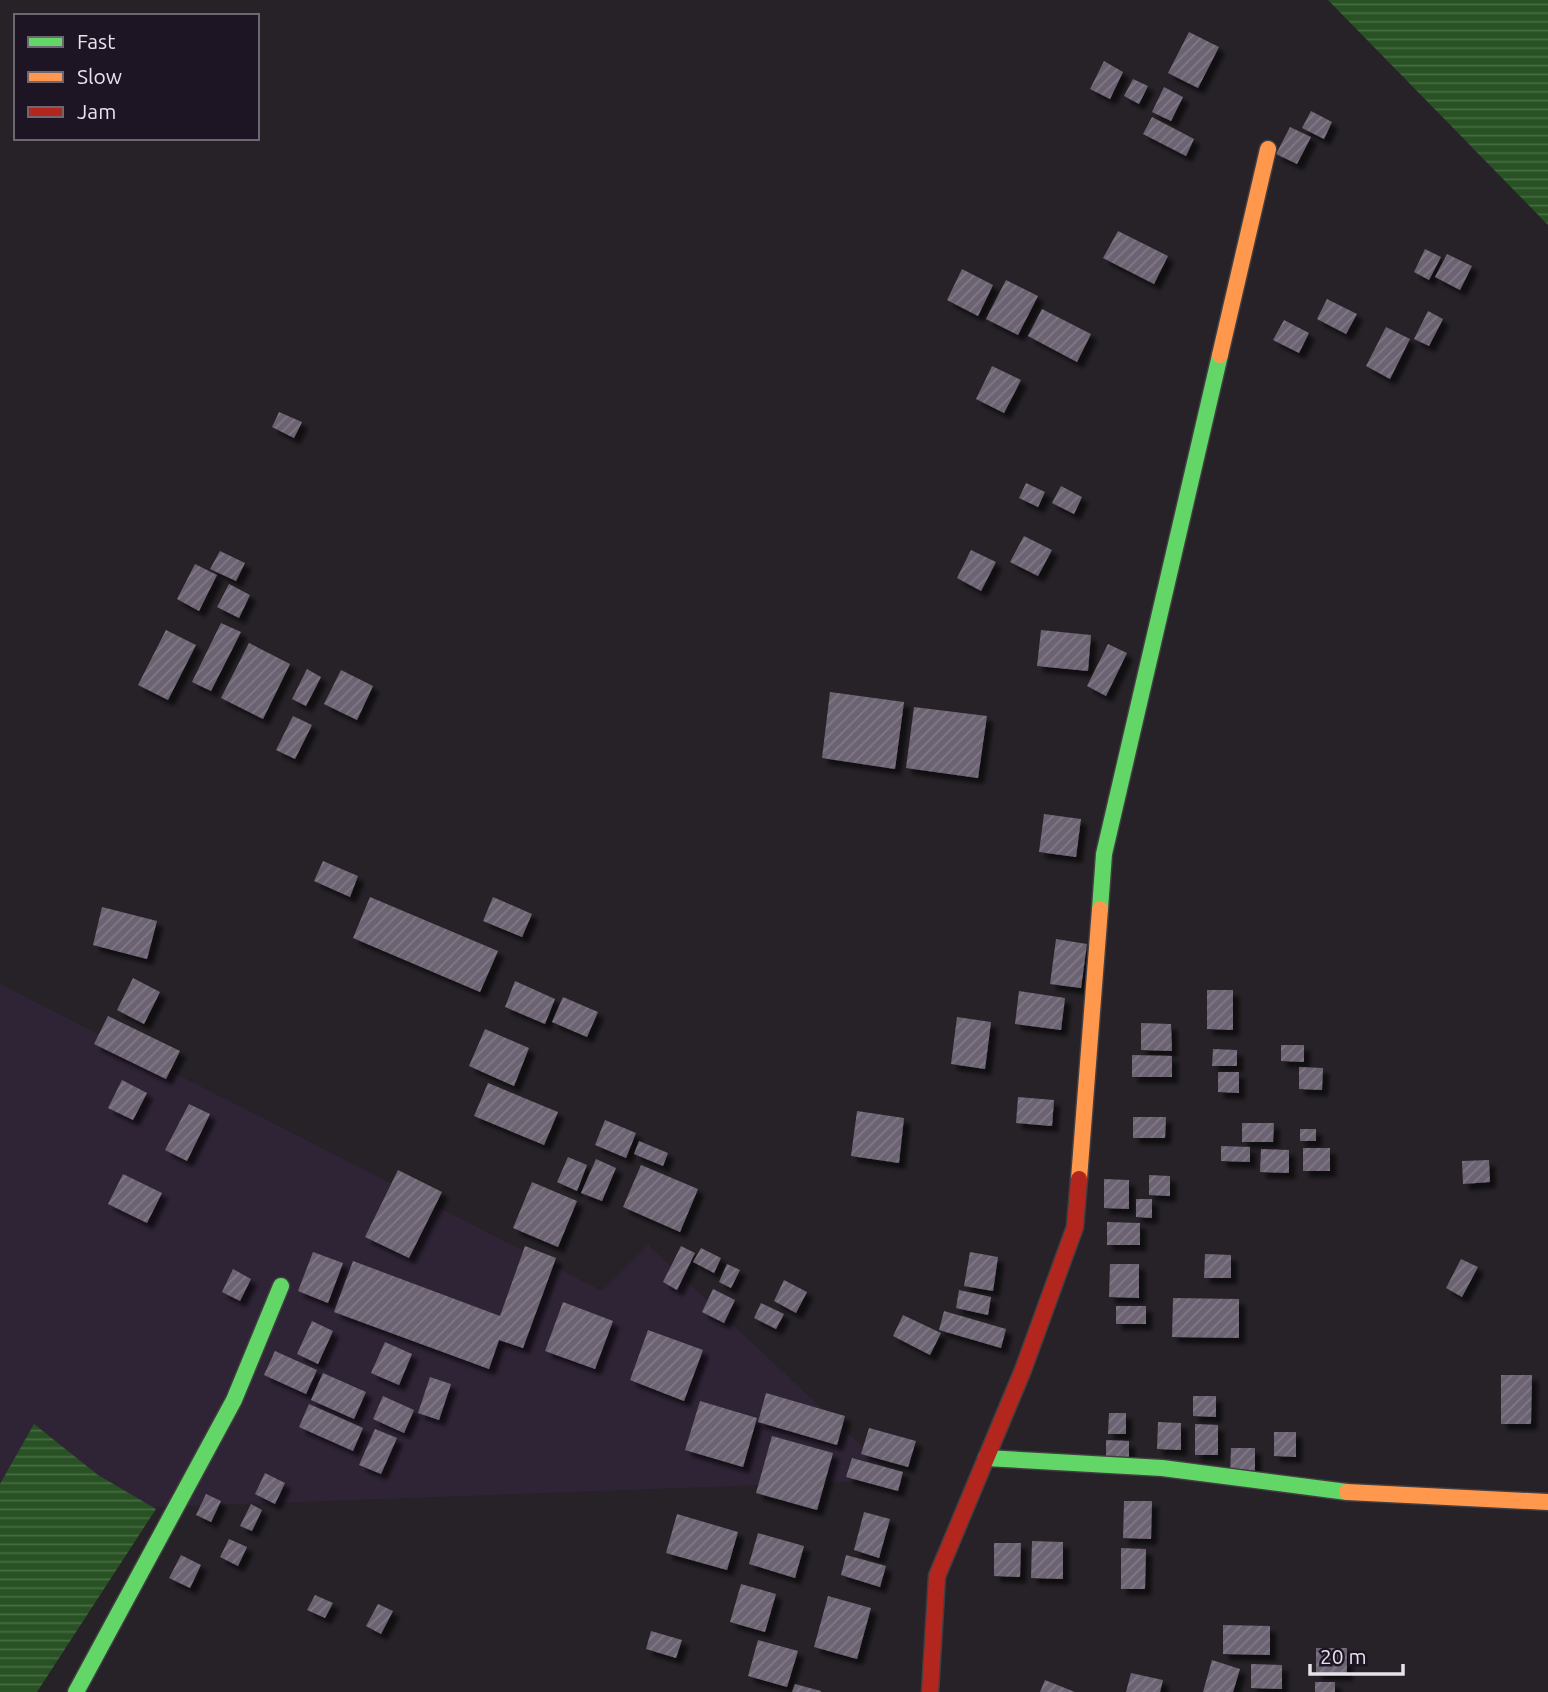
<svg xmlns="http://www.w3.org/2000/svg" width="1548" height="1692" viewBox="0 0 1548 1692" font-family="Ubuntu,sans-serif">
  <defs>
    <pattern id="water-rules" width="6" height="5" patternUnits="userSpaceOnUse" patternTransform="scale(1.75)"><rect width="6" height="5" fill="#285223"/><path d="M0 2.5h6" fill="none" stroke="#476b43"/></pattern>
    <pattern id="building-hatch" width="6" height="6" patternUnits="userSpaceOnUse" patternTransform="scale(1.75)"><rect width="6" height="6" fill="#6c6372"/><path d="M-1 1l2-2M0 6l6-6M5 7l2-2" fill="none" stroke="#817986"/></pattern>
    <filter id="shadow"><feDropShadow dx="6" dy="6" stdDeviation="2" flood-color="#0009"/></filter>
  </defs>
  <rect width="100%" height="100%" fill="#262228"/>
  <path fill="#2f2436" d="M0 984 602 1291 648 1245 898 1480 0 1513Z"/>
  <path fill="url(#water-rules)" d="M1328 0H1548V225Z
    M34 1424 98 1475 156 1509 37 1692H0V1484Z"/>
  <path fill="url(#building-hatch)" filter="url(#shadow)" d="M1189 32 1219 47 1198 88 1168 73Z
    M1104 61 1123 72 1110 99 1090 89Z
    M1133 79 1148 86 1139 104 1124 96Z
    M1164 87 1183 97 1171 121 1152 112Z
    M1311 111 1332 122 1324 139 1302 128Z
    M1152 117 1194 139 1186 156 1143 134Z
    M1290 127 1311 137 1297 164 1276 154Z
    M1118 231 1168 256 1154 284 1103 258Z
    M1425 249 1441 257 1429 280 1414 272Z
    M1447 254 1472 266 1460 290 1435 277Z
    M962 269 993 285 978 316 947 300Z
    M1006 280 1038 296 1018 335 986 319Z
    M1327 299 1357 314 1346 334 1317 319Z
    M1042 309 1091 334 1077 362 1028 336Z
    M1428 311 1443 319 1429 346 1414 339Z
    M1284 320 1309 333 1299 353 1273 340Z
    M1386 327 1410 339 1390 379 1366 366Z
    M992 366 1021 380 1004 413 976 399Z
    M279 412 302 422 294 438 272 427Z
    M1026 483 1045 492 1038 507 1019 498Z
    M1061 486 1082 497 1074 514 1052 503Z
    M1024 536 1052 550 1038 576 1010 562Z
    M971 550 996 562 981 591 957 578Z
    M220 551 245 563 236 581 210 569Z
    M195 564 217 575 199 611 177 599Z
    M229 584 250 595 239 618 217 607Z
    M221 623 241 632 211 691 192 682Z
    M166 630 196 645 168 700 138 685Z
    M1041 630 1091 635 1088 671 1037 666Z
    M249 643 290 664 263 719 221 698Z
    M1108 644 1127 653 1106 696 1087 686Z
    M307 669 321 677 306 706 292 699Z
    M341 670 373 686 357 720 324 704Z
    M830 692 904 702 895 769 822 758Z
    M914 707 987 716 978 778 906 768Z
    M293 716 312 725 295 759 276 750Z
    M1044 814 1081 819 1076 857 1039 852Z
    M323 861 358 876 350 897 314 881Z
    M370 897 498 951 480 992 353 938Z
    M493 897 532 914 522 937 483 921Z
    M102 907 157 921 147 959 93 945Z
    M1056 939 1087 944 1081 988 1050 984Z
    M133 978 160 992 144 1024 117 1010Z
    M515 981 555 999 545 1024 505 1007Z
    M1207 990H1233V1030L1207 1029Z
    M1019 991 1065 998 1061 1030 1015 1024Z
    M563 997 598 1012 587 1037 552 1022Z
    M108 1016 180 1051 166 1079 94 1044Z
    M957 1017 991 1022 985 1069 951 1064Z
    M1141 1023 1171 1024 1172 1051 1141 1050Z
    M485 1029 529 1048 514 1086 469 1066Z
    M1281 1045H1304V1062L1281 1061Z
    M1213 1049 1237 1050V1066H1212Z
    M1132 1055 1172 1056V1077H1132Z
    M1299 1067 1323 1068 1322 1090 1299 1089Z
    M1218 1072H1239V1093L1218 1092Z
    M122 1080 147 1093 133 1120 108 1108Z
    M488 1083 558 1112 544 1145 474 1116Z
    M1018 1097 1054 1100 1052 1126 1016 1123Z
    M189 1104 210 1114 187 1161 165 1150Z
    M857 1111 904 1118 899 1163 851 1156Z
    M1133 1117H1166L1165 1138H1133Z
    M605 1120 636 1133 626 1158 595 1145Z
    M1242 1123H1274L1273 1142H1242Z
    M1300 1129H1316V1141H1300Z
    M639 1141 668 1153 663 1166 634 1154Z
    M1221 1146 1250 1147V1162L1221 1161Z
    M1303 1148H1330V1171H1303Z
    M1261 1149 1289 1150V1173L1260 1172Z
    M568 1157 587 1165 577 1191 557 1182Z
    M596 1159 616 1168 602 1201 581 1193Z
    M1489 1160 1490 1182 1463 1184 1462 1161Z
    M641 1165 698 1189 680 1232 623 1207Z
    M398 1170 442 1192 409 1258 365 1237Z
    M123 1174 162 1193 147 1223 108 1204Z
    M1149 1175 1170 1176V1196L1149 1195Z
    M1104 1179 1129 1180V1209L1104 1208Z
    M532 1182 577 1201 558 1247 513 1228Z
    M1136 1199H1152V1218L1136 1217Z
    M1107 1222 1140 1223V1245H1107Z
    M525 1246 556 1258 523 1348 499 1340 489 1369 334 1312 353 1261 500 1316Z
    M681 1246 695 1253 677 1290 663 1282Z
    M701 1248 721 1258 714 1273 693 1262Z
    M313 1252 343 1263 328 1303 298 1291Z
    M970 1252 998 1257 993 1291 964 1286Z
    M1205 1254 1231 1255V1278H1204Z
    M1461 1259 1478 1267 1462 1297 1446 1288Z
    M727 1264 740 1270 731 1288 719 1282Z
    M1110 1264H1139V1298L1109 1297Z
    M233 1269 251 1279 240 1301 222 1292Z
    M784 1280 807 1292 796 1313 774 1301Z
    M713 1289 735 1300 724 1323 702 1312Z
    M959 1290 991 1297 988 1315 956 1308Z
    M1173 1298 1239 1299V1338L1172 1337Z
    M563 1302 613 1321 595 1369 545 1351Z
    M761 1303 784 1314 776 1329 754 1318Z
    M1116 1306H1146V1324H1116Z
    M944 1311 1006 1329 1001 1348 939 1330Z
    M903 1315 941 1333 930 1355 893 1336Z
    M312 1321 333 1331 318 1364 297 1354Z
    M648 1330 703 1350 684 1401 630 1380Z
    M385 1342 412 1354 399 1385 371 1373Z
    M275 1351 317 1370 306 1394 264 1375Z
    M323 1373 366 1392 354 1419 311 1400Z
    M1501 1375H1532L1531 1424H1501Z
    M430 1377 451 1384 439 1420 418 1413Z
    M766 1393 845 1416 837 1445 758 1422Z
    M383 1396 414 1410 404 1433 373 1419Z
    M1193 1396H1216V1417L1193 1416Z
    M700 1401 757 1418 743 1467 685 1450Z
    M309 1404 363 1428 353 1451 299 1427Z
    M1109 1413H1126V1434H1108Z
    M1158 1422 1181 1423V1450L1157 1449Z
    M1195 1424 1218 1425V1455H1195Z
    M869 1428 916 1441 908 1467 861 1454Z
    M375 1429 397 1438 381 1474 359 1465Z
    M1274 1432H1296V1457L1274 1456Z
    M772 1436 833 1453 817 1510 756 1493Z
    M1106 1440 1129 1441V1458L1106 1457Z
    M1231 1448H1255V1474H1230Z
    M852 1458 903 1472 898 1491 846 1477Z
    M265 1473 285 1483 275 1504 255 1494Z
    M206 1494 221 1501 211 1522 196 1515Z
    M1124 1501H1152L1151 1539 1123 1538Z
    M251 1504 262 1510 252 1531 240 1526Z
    M864 1512 890 1519 879 1558 854 1550Z
    M677 1514 738 1532 727 1570 666 1553Z
    M758 1533 804 1546 795 1578 749 1564Z
    M229 1539 247 1547 238 1566 220 1557Z
    M1032 1541 1063 1542V1579L1031 1578Z
    M994 1543H1021L1020 1577 994 1576Z
    M1121 1548 1146 1549 1145 1589H1121Z
    M181 1555 201 1565 190 1588 169 1578Z
    M846 1555 886 1566 880 1587 841 1575Z
    M741 1584 776 1594 765 1632 730 1622Z
    M315 1595 333 1603 325 1618 307 1610Z
    M828 1596 871 1608 857 1659 814 1647Z
    M378 1604 393 1611 381 1634 366 1626Z
    M1223 1625 1270 1626V1655L1223 1654Z
    M651 1631 682 1640 676 1658 646 1649Z
    M758 1640 798 1651 787 1687 748 1676Z
    M1316 1648H1347V1675L1316 1674Z
    M1212 1660 1240 1669 1233 1692H1203Z
    M1251 1664 1282 1665V1689L1251 1688Z
    M1131 1673 1163 1680 1160 1692H1126Z
    M1045 1680 1075 1692H1040Z
    M1315 1682H1335V1692H1315Z
    M795 1684 821 1691V1692H792Z"/>
  <g fill="none" stroke-linecap="round" stroke-linejoin="round">
    <defs>
      <path id="fast" d="M1100 909 1104 854 1220 355
        M986 1458 1162 1468 1347 1492
        M76 1692 234 1400 281 1286"/>
      <path id="slow" d="M1220 355 1268 149
        M1079 1179 1100 909
        M1347 1492 1548 1502"/>
      <path id="jam" d="M930 1692 937 1576 1023 1370 1075 1227 1079 1179"/>
    </defs>
    <use href="#fast" stroke="#413e42" stroke-width="19"/>
    <use href="#slow" stroke="#413e42" stroke-width="19"/>
    <use href="#jam" stroke="#413e42" stroke-width="19"/>
    <use href="#fast" stroke="#63d668" stroke-width="16"/>
    <use href="#slow" stroke="#ff974d" stroke-width="16"/>
    <use href="#jam" stroke="#b3261e" stroke-width="16"/>
  </g>
  <rect x="14" y="14" width="245" height="126" fill="#1d1523" stroke="#6e6773" stroke-width="2"/>
  <rect x="28" y="37" width="35" height="10" fill="#63d668" stroke="#6e6773" stroke-width="2"/>
  <text x="77" y="49" font-size="21" fill="#e7e1eb">Fast</text>
  <rect x="28" y="72" width="35" height="10" fill="#ff974d" stroke="#6e6773" stroke-width="2"/>
  <text x="77" y="84" font-size="21" fill="#e7e1eb">Slow</text>
  <rect x="28" y="107" width="35" height="10" fill="#b3261e" stroke="#6e6773" stroke-width="2"/>
  <text x="77" y="119" font-size="21" fill="#e7e1eb">Jam</text>
  <path d="M1310 1664v10h93v-10" fill="none" stroke="#e7e1eb" stroke-width="3.5"/>
  <text x="1320" y="1664" font-size="21" fill="#e7e1eb" stroke="#1d1523" stroke-width="5" paint-order="stroke">20 m</text>
</svg>
